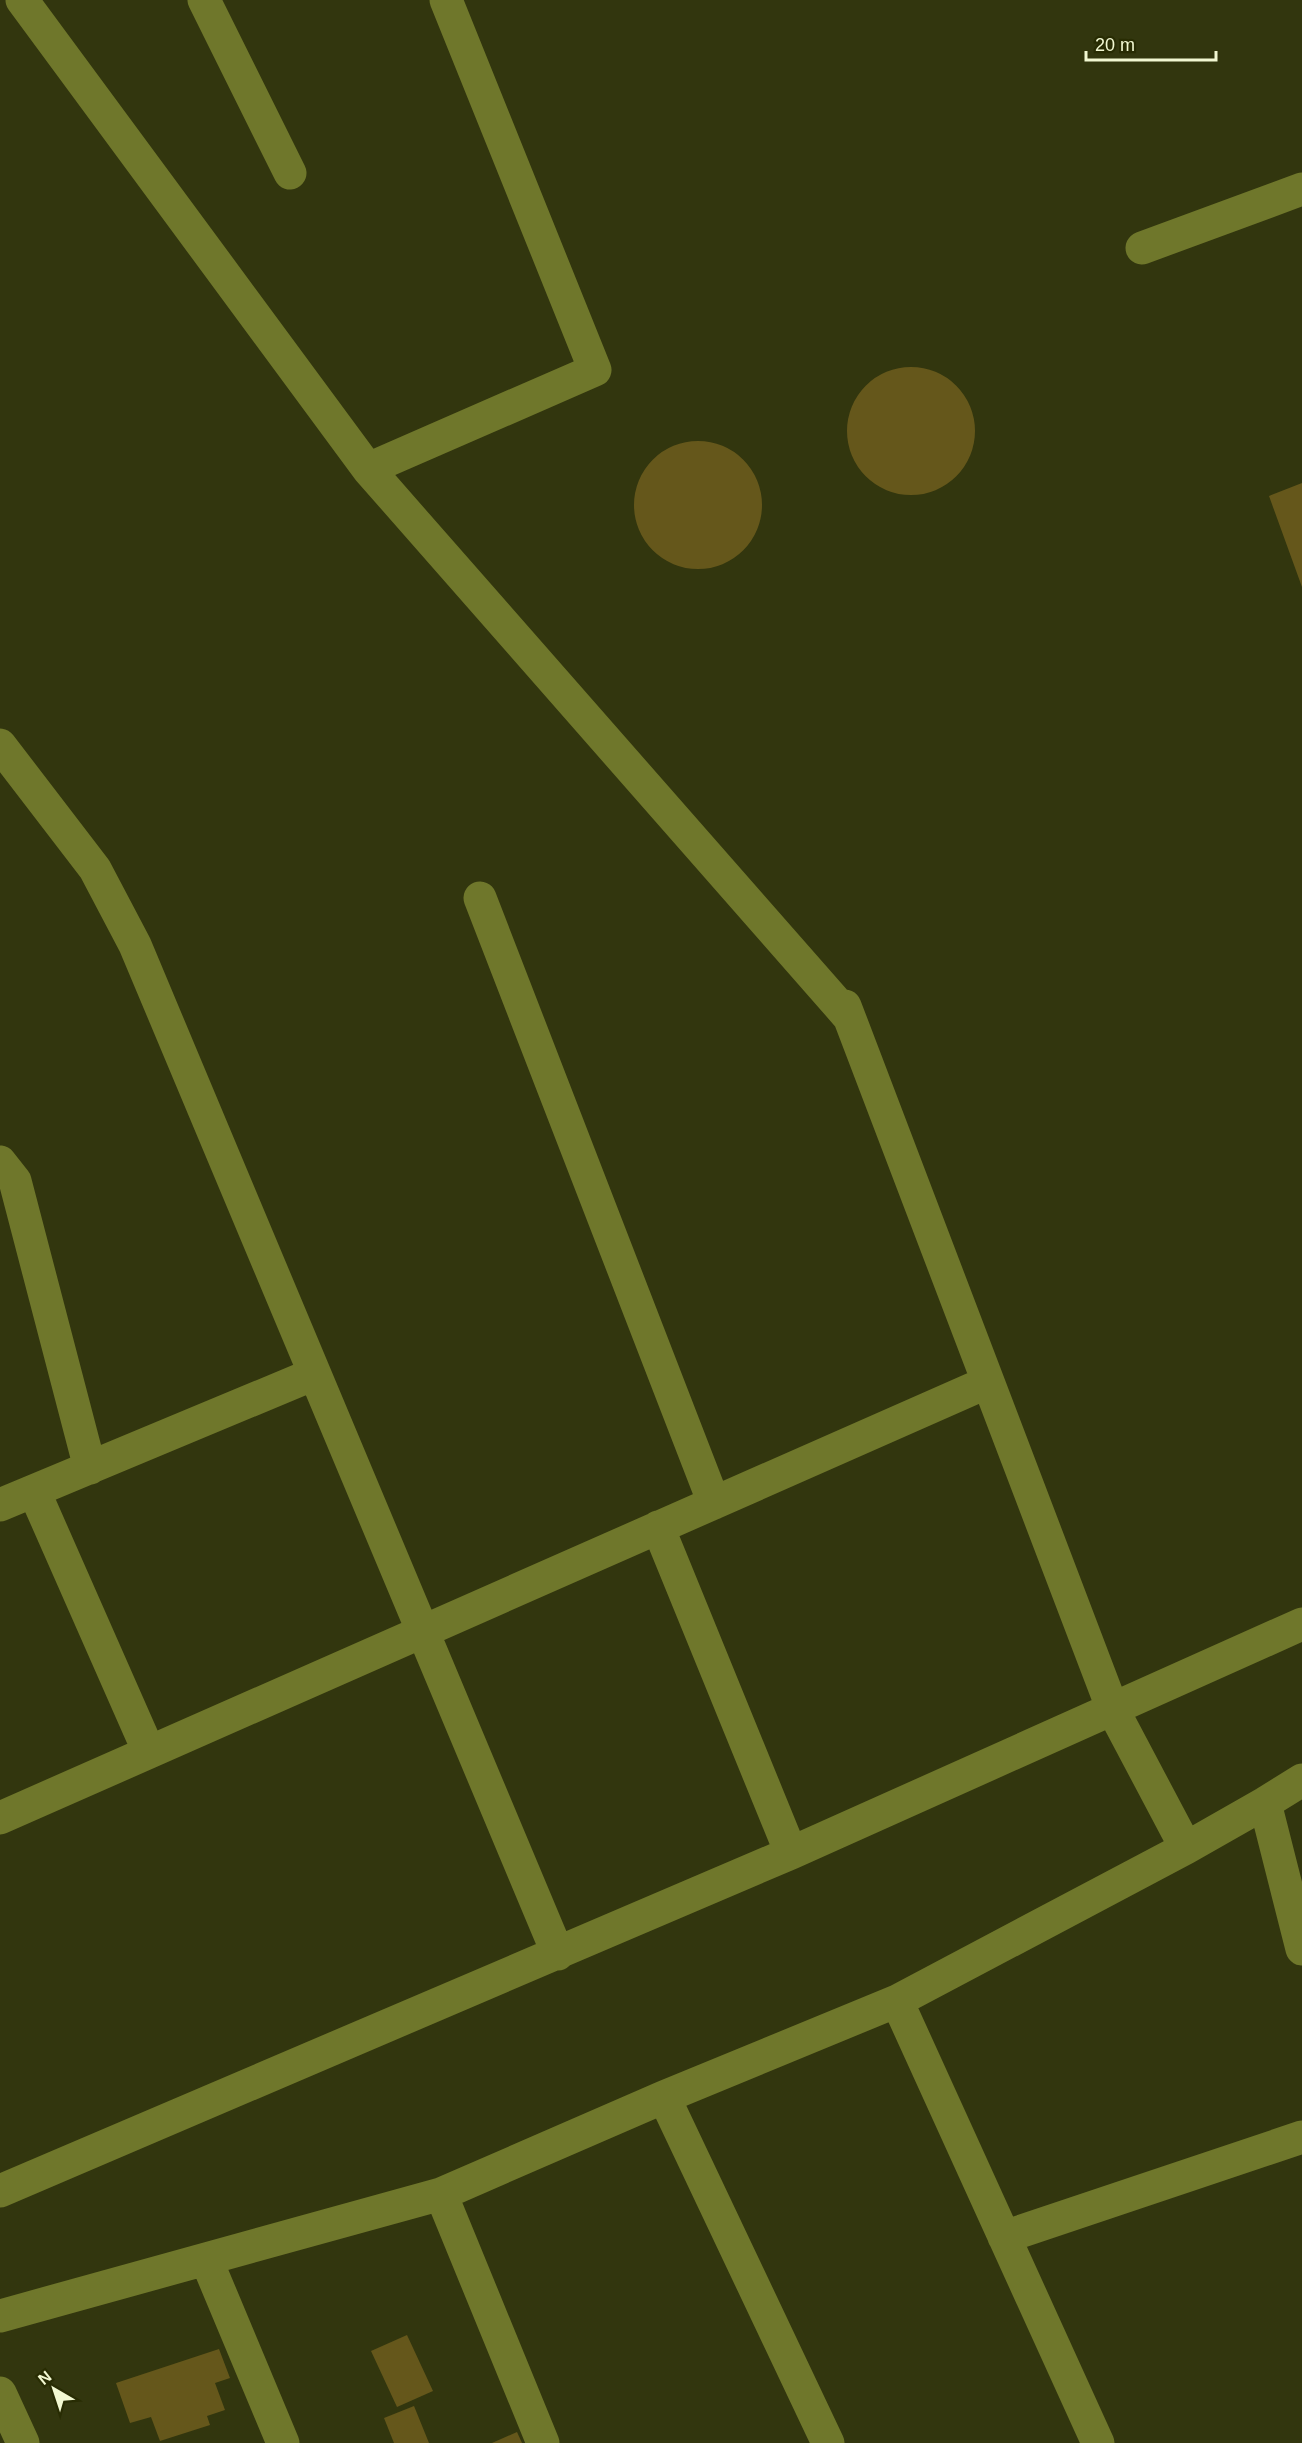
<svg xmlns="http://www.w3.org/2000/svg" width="1302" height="2443" viewBox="0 0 1302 2443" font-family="Arial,sans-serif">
  <rect width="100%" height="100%" fill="#32360e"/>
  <path fill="#65571b" d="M847 431a64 64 0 1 1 128 0a64 64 0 1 1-128 0Z
    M634 505a64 64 0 1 1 128 0a64 64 0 1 1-128 0Z
    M1302 483V587L1269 496Z
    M407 2335 433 2391 397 2407 371 2351Z
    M219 2349 230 2378 215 2383 225 2410 207 2416 210 2425 160 2441 151 2417 130 2423 116 2383Z
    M414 2406 429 2443H394L384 2418Z
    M517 2432 522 2443H492Z"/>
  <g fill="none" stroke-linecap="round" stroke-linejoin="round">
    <path stroke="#6f772b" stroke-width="33" d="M22 0 368 469 848 1016
      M204 0 290 173
      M1142 248 1302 189
      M368 469 595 370 446 0
      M0 745 95 869 135 945 558 1954
      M480 898 714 1503
      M845 1006 1113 1710 1186 1848
      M0 1162 15 1181 90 1468
      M34 1491 149 1752
      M0 1505 314 1374
      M658 1527 791 1853
      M1265 1803 1302 1949
      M0 1818 988 1382
      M897 2001 1098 2443
      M664 2097 828 2443
      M0 2191 791 1853 1302 1624
      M441 2194 543 2443
      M1004 2237 1302 2137
      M206 2259 283 2443
      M0 2316 441 2194 664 2097 897 2001 1186 1848 1265 1803 1302 1780
      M0 2393 23 2443"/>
  </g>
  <g transform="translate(54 2389) rotate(321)" stroke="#282c03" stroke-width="4.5" paint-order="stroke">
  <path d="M0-4.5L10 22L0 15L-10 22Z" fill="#f2f8d2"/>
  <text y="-9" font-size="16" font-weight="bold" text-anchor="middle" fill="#f2f8d2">N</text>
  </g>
  <path d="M1086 51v9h130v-9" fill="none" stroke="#f2f8d2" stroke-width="3"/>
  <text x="1095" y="51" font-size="18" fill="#f2f8d2" stroke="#282c03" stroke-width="4.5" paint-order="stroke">20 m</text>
</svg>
